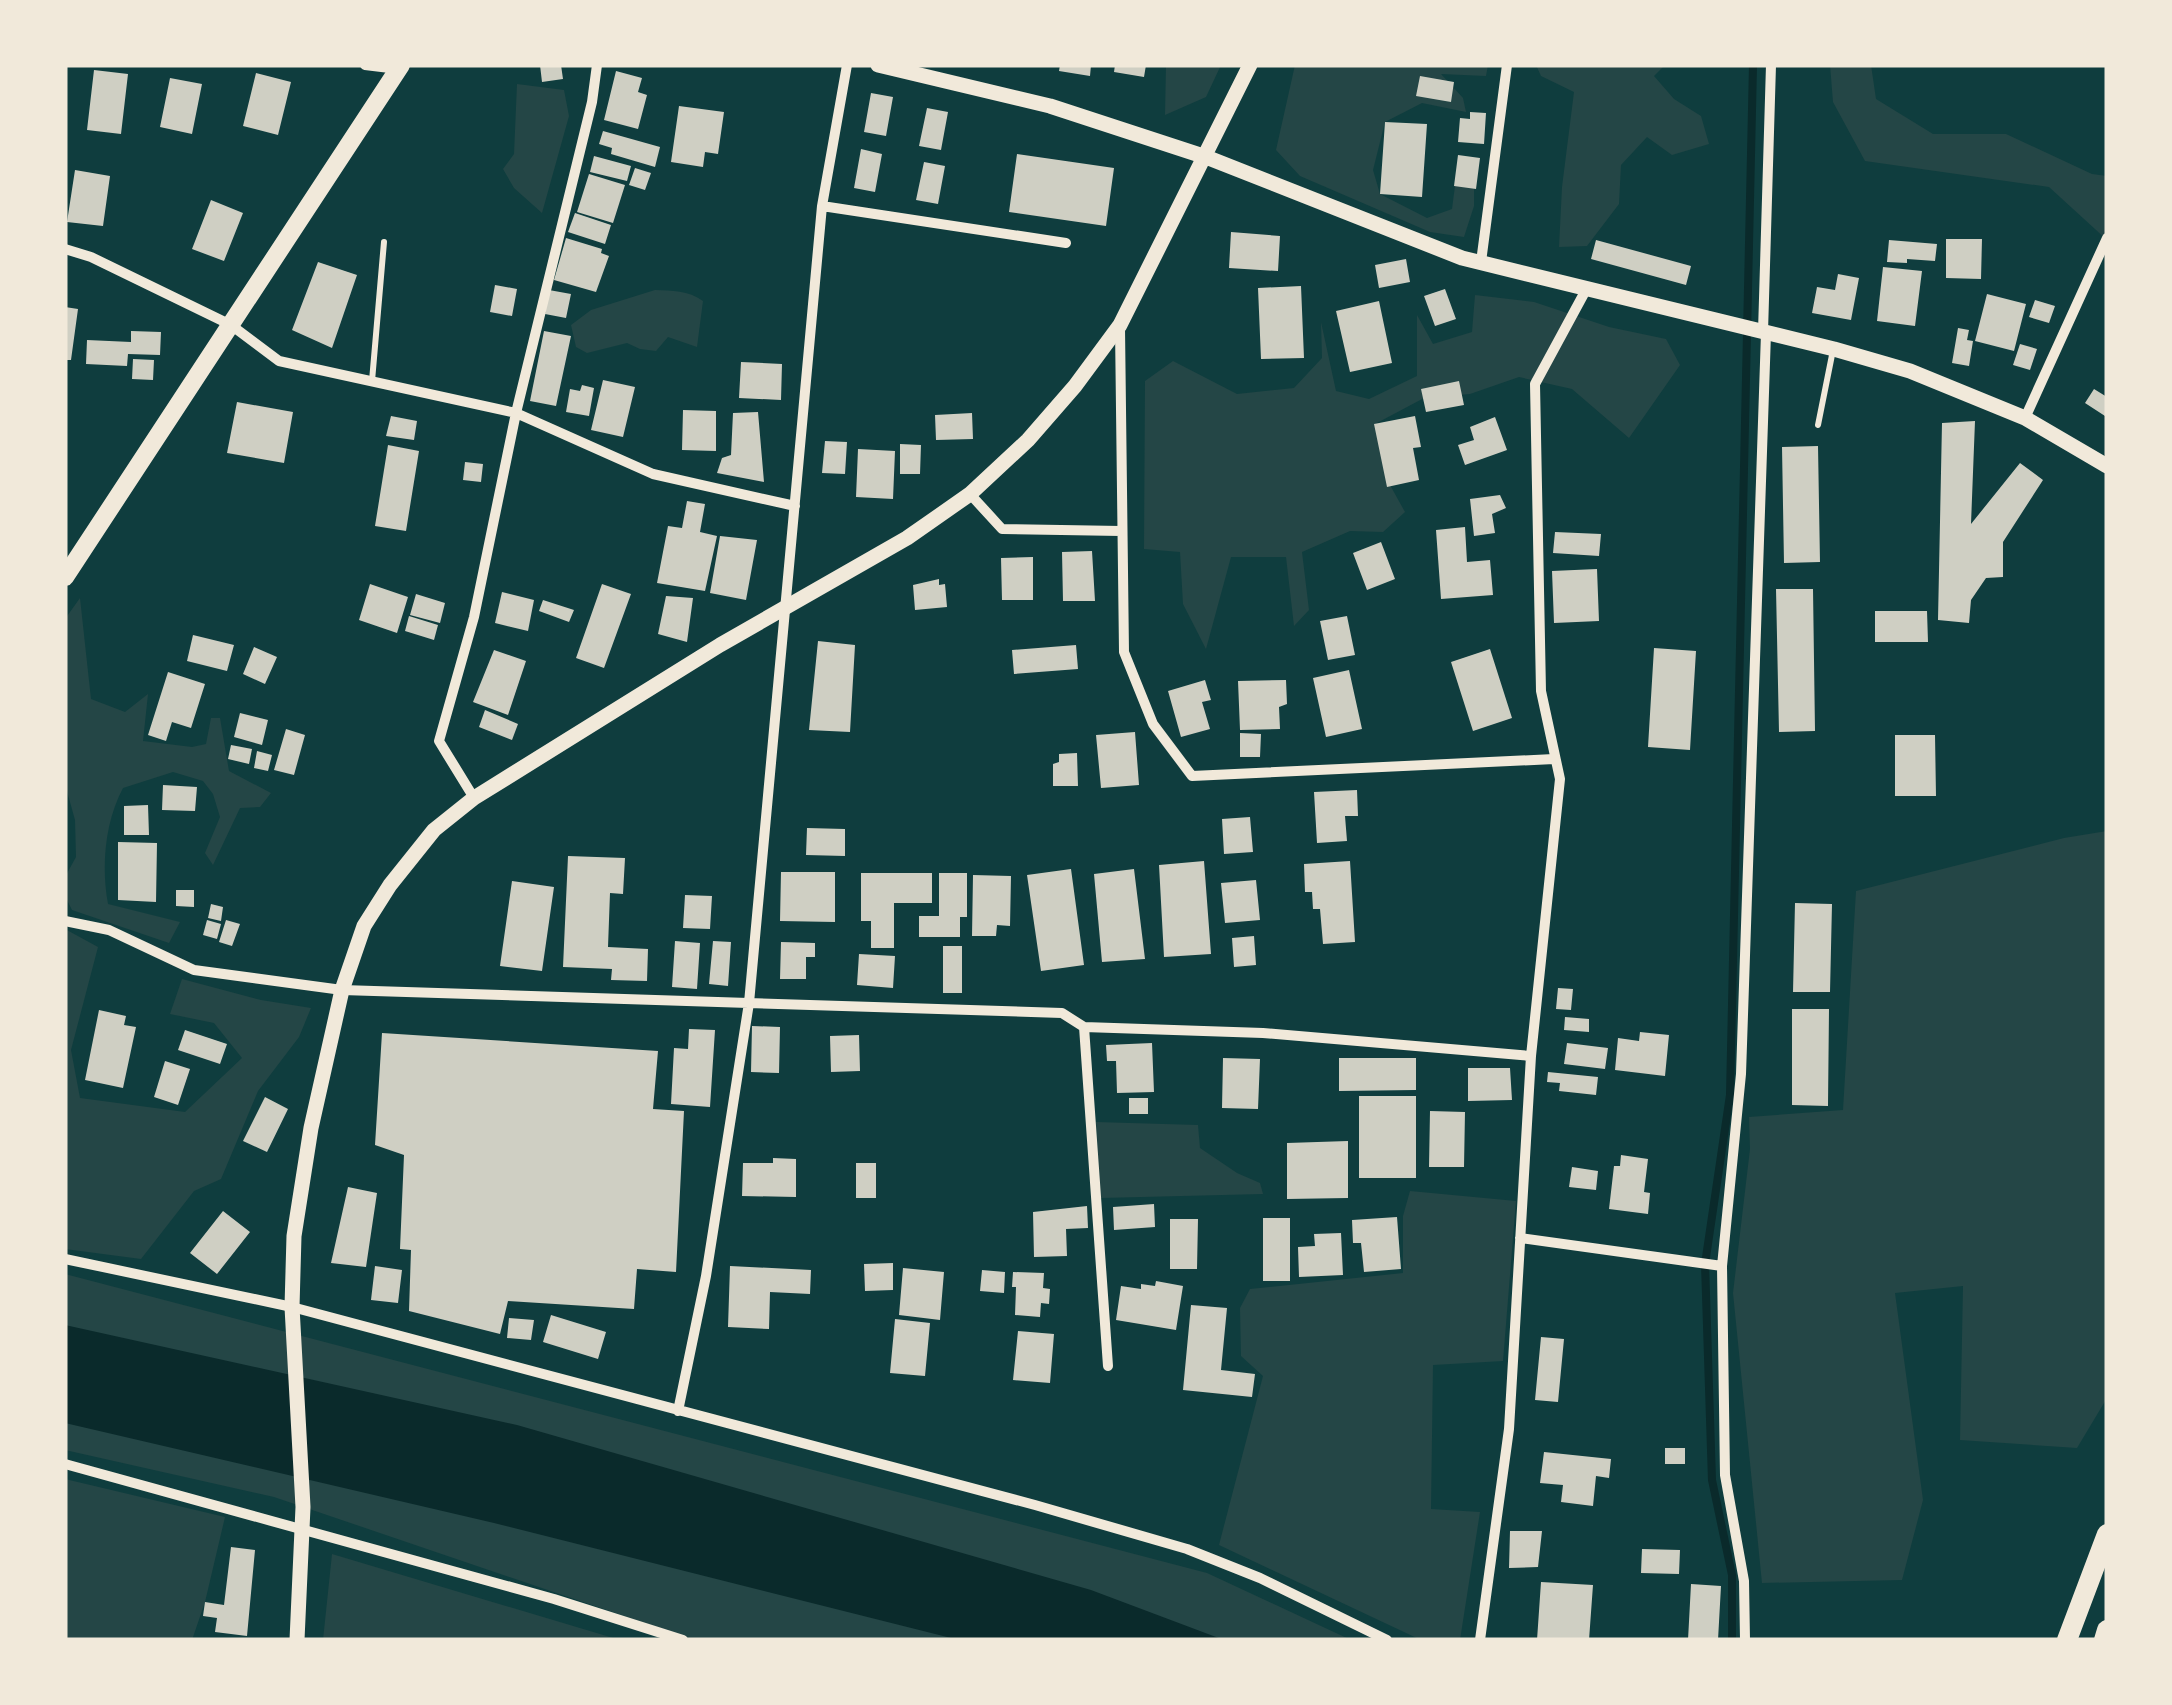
<svg xmlns="http://www.w3.org/2000/svg" width="2172" height="1705" viewBox="0 0 2172 1705" font-family="'Fira Sans',sans-serif">
  <rect width="100%" height="100%" fill="#0f3d3e"/>
  <path fill="#244646" d="M1166 65H1221L1206 97 1165 115Z
    M1295 65H1488L1486 76 1441 74 1463 98 1466 112 1422 103 1385 122 1373 170 1380 194 1427 218 1452 209 1456 178 1474 176V206L1464 237 1430 232 1300 176 1276 150Z
    M1536 65H1665L1654 76 1674 99 1701 116 1709 144 1672 155 1647 137 1621 165 1619 204 1587 246 1559 247 1562 187 1574 92 1541 76Z
    M1830 65H1871L1876 99 1933 134H2006L2092 174 2107 176V240L2049 187 1865 161 1833 102Z
    M517 84 564 90 569 116 542 213 514 188 503 169 514 154Z
    M655 290C672 291 688 290 703 301L697 347 668 337 656 351 640 349 627 343 587 353 576 347 571 325 591 310Z
    M1475 295 1534 302 1609 327 1666 339 1680 365 1629 438 1572 389 1519 377 1470 394 1424 398 1375 424 1390 485 1405 512 1383 532 1350 531 1302 552 1309 610 1294 626 1286 557H1231L1206 649 1183 604 1180 552 1144 549 1145 381 1173 361 1237 394 1294 388 1322 358 1321 322 1336 391 1369 399 1417 376V315L1433 344 1472 332Z
    M80 598 91 699 125 712 148 694 143 741 192 747 206 744 211 718H220L229 771 271 793 260 807 240 808 213 865 205 853 220 817 213 794 203 781 173 772 123 788C105 822 101 866 108 904L180 922 169 943 72 910 65 896V877L76 857 75 820 65 784V619Z
    M2107 831V1398L2077 1448 1960 1440 1963 1286 1895 1293 1923 1500 1902 1580 1762 1583 1733 1293 1750 1149 1749 1117 1843 1110 1856 891 2064 838Z
    M65 929 98 947 71 1050 80 1098 185 1112 242 1058 214 1023 170 1014 182 979 261 1000 311 1008 299 1037 258 1091 221 1179 194 1191 141 1259 65 1249Z
    M1096 1122 1198 1125 1200 1148 1237 1173 1260 1183 1263 1194 1101 1198Z
    M1410 1191 1516 1201 1503 1361 1433 1365 1431 1509 1480 1512 1460 1640H1421L1219 1545 1263 1376 1241 1356 1240 1308 1250 1289 1403 1273V1216Z
    M65 1274 1207 1573 1351 1640H695L274 1497 65 1450Z
    M65 1479 225 1517 205 1602 192 1640H65Z
    M332 1554 620 1640H323Z"/>
  <path fill="#0a2a2b" d="M65 1325 517 1425 1091 1590 1224 1640H959L494 1523 65 1423Z"/>
  <g fill="none" stroke-linecap="round" stroke-linejoin="round">
    <path stroke="#0a2a2b" stroke-width="8" d="M1732 1640V1575L1712 1480 1705 1264 1730 1095 1753 65"/>
  </g>
  <path fill="#cfcfc3" d="M540 65H561L563 79 542 82Z
    M1060 65H1091L1090 76 1059 71Z
    M1115 65H1146L1144 77 1114 72Z
    M94 70 128 74 121 134 87 130Z
    M616 71 642 78 638 92 647 95 638 129 604 120Z
    M256 73 291 82 278 135 243 126Z
    M1420 76 1454 82 1451 102 1416 96Z
    M170 78 202 84 192 134 160 127Z
    M871 93 893 97 886 136 864 132Z
    M679 106 724 112 718 154 705 152 703 167 671 162Z
    M927 108 948 112 941 150 919 146Z
    M1470 112 1486 113 1484 144 1458 142 1460 118 1470 119Z
    M1385 122 1427 124 1422 197 1380 194Z
    M603 131 660 147 655 167 611 154 612 148 599 144Z
    M861 149 882 154 875 192 854 188Z
    M1017 154 1114 168 1106 226 1009 212Z
    M1458 155 1480 158 1476 189 1454 186Z
    M594 156 631 166 627 181 590 172Z
    M924 162 945 166 938 204 916 200Z
    M635 168 651 173 645 190 629 185Z
    M75 170 110 176 103 226 67 222Z
    M589 174 625 185 613 223 577 212Z
    M211 200 243 213 224 261 192 249Z
    M575 213 611 225 605 244 568 232Z
    M1231 232 1280 236 1278 271 1229 268Z
    M566 238 602 249 601 253 609 256 596 292 554 280Z
    M1946 239H1982L1981 279 1946 278Z
    M1596 240 1691 266 1686 285 1591 259Z
    M1889 240 1937 244 1935 261 1907 259V263L1887 262Z
    M1406 259 1410 282 1379 288 1375 265Z
    M318 262 357 275 332 348 292 330Z
    M1883 267 1922 271 1915 326 1877 321Z
    M1838 274 1859 278 1851 320 1812 313 1817 287 1835 290Z
    M495 285 517 289 512 316 490 312Z
    M1301 286 1304 358 1261 359 1258 288Z
    M1445 289 1456 319 1435 326 1424 296Z
    M549 290 571 294 566 318 545 314Z
    M1987 294 2026 304 2014 351 1975 341Z
    M2035 300 2055 306 2049 323 2029 317Z
    M1379 301 1392 363 1350 372 1336 311Z
    M65 307 78 309 71 360H65Z
    M1958 328 1969 330 1967 340 1973 341 1969 366 1952 363Z
    M131 331 161 332 160 355 128 354 127 366 86 364 87 340 131 342Z
    M544 331 571 336 556 406 530 401Z
    M2020 344 2037 349 2030 370 2013 365Z
    M133 359 154 360 153 380 132 379Z
    M741 362 782 364 781 400 739 398Z
    M603 380 635 387 623 437 591 430Z
    M1459 381 1464 405 1426 412 1421 389Z
    M582 385 594 388 589 416 566 412 570 389 580 391Z
    M2094 389 2107 397 2105 416 2085 403Z
    M237 402 293 412 284 463 227 453Z
    M683 410 716 411V451L682 450Z
    M758 412 764 482 717 473 722 458 731 455 733 413Z
    M972 413 973 439 936 440 935 415Z
    M391 416 417 421 414 440 386 436Z
    M1415 416 1421 447 1413 448 1419 480 1387 487 1374 424Z
    M1495 417 1507 450 1465 465 1458 445 1474 440 1470 427Z
    M1975 421 1971 524 2020 463 2043 480 2003 542V577L1986 578 1971 600 1969 623 1938 620 1942 423Z
    M825 441 847 442 845 474 822 473Z
    M900 444 921 445 920 474H900Z
    M388 445 419 451 406 531 375 526Z
    M1818 446 1820 562 1784 563 1782 447Z
    M858 449 895 451 893 499 856 497Z
    M465 462 483 464 481 482 463 480Z
    M1500 495 1506 508 1492 514 1495 533 1474 536 1470 499Z
    M687 501 705 504 700 532 717 536 705 591 657 583 668 526 682 528Z
    M1465 527 1467 562 1490 560 1493 595 1441 599 1436 530Z
    M1555 532 1601 534 1599 556 1553 553Z
    M720 536 757 540 746 600 710 593Z
    M1381 542 1395 579 1367 590 1353 553Z
    M1092 551 1095 601H1063L1062 552Z
    M1033 557V600H1002L1001 558Z
    M1597 569 1599 621 1554 623 1552 571Z
    M939 579V585L945 584 947 607 915 610 913 585Z
    M370 584 408 597 397 633 359 620Z
    M602 584 631 594 604 668 576 658Z
    M1776 589H1813L1815 731 1779 732Z
    M502 592 534 600 528 631 495 623Z
    M416 594 445 603 440 623 410 615Z
    M666 596 693 598 687 642 658 634Z
    M543 600 574 610 569 622 539 611Z
    M1875 611H1927L1928 642H1875Z
    M409 616 438 625 434 640 405 631Z
    M1347 616 1355 655 1328 660 1320 621Z
    M193 635 234 645 227 671 187 661Z
    M818 641 855 645 850 732 809 730Z
    M1076 645 1078 669 1014 674 1012 650Z
    M254 647 277 657 265 684 243 674Z
    M1654 648 1696 651 1690 750 1648 747Z
    M1490 649 1512 718 1473 731 1451 662Z
    M494 650 526 661 508 715 473 702Z
    M1349 670 1362 729 1326 737 1313 678Z
    M168 672 205 684 191 728 172 722 166 741 148 735Z
    M1205 680 1211 700 1202 702 1210 729 1181 737 1168 691Z
    M1286 680 1287 704 1279 707 1280 729 1240 730 1238 681Z
    M485 710 518 724 512 740 479 727Z
    M240 713 268 720 262 745 234 737Z
    M286 729 305 735 294 775 274 770Z
    M1135 732 1139 785 1101 788 1096 735Z
    M1240 733 1261 734 1260 757H1240Z
    M1895 735H1935L1936 796H1895Z
    M231 745 252 749 249 764 228 759Z
    M257 751 272 755 268 771 254 768Z
    M1077 753 1078 786H1053V764L1059 762V754Z
    M163 785 197 787 195 811 162 810Z
    M1357 790 1358 816H1345L1347 841 1317 843 1314 792Z
    M148 805 149 835H124V806Z
    M1250 817 1253 852 1224 854 1222 819Z
    M807 828 845 829V856L806 855Z
    M118 842 157 843 156 902 118 900Z
    M568 856 625 858 623 894 610 893 608 947 648 949 647 981 611 980 612 969 563 967Z
    M1204 861 1211 954 1164 957 1159 865Z
    M1350 861 1355 942 1323 944 1320 909H1313L1312 892H1305L1304 864Z
    M1071 869 1084 965 1041 971 1027 875Z
    M1134 869 1145 959 1102 962 1094 874Z
    M781 872H835V922L780 921Z
    M861 873H932V903H894V948H871V921H861Z
    M939 873H967V917H960V937H919V916H939Z
    M973 875 1011 876 1010 926 997 925 996 936H972Z
    M1256 880 1260 920 1225 923 1221 883Z
    M512 881 554 887 542 971 500 966Z
    M176 890H194V907L176 906Z
    M685 895 712 896 710 929 683 928Z
    M1795 903 1832 904 1830 992H1793Z
    M211 904 223 907 221 921 208 918Z
    M207 920 221 924 217 939 203 935Z
    M226 920 240 924 232 946 219 942Z
    M1254 936 1256 965 1234 967 1232 938Z
    M675 941 700 943 697 989 672 987Z
    M713 941 731 942 728 986 709 984Z
    M781 942 815 943V957H806V979H780Z
    M943 946H962V993H943Z
    M859 954 895 956 893 988 857 985Z
    M1558 988 1573 989 1571 1010 1556 1009Z
    M1792 1009H1829L1828 1106 1792 1105Z
    M99 1010 126 1016 124 1025 136 1027 123 1088 85 1080Z
    M1565 1017 1589 1019V1032L1564 1030Z
    M752 1026 780 1027 779 1073 751 1072Z
    M689 1029 715 1030 710 1107 671 1104 674 1048 688 1049Z
    M185 1030 227 1044 220 1064 178 1050Z
    M1640 1032 1669 1035 1665 1076 1615 1070 1618 1038 1639 1041Z
    M382 1033 658 1051 653 1109 684 1111 676 1272 637 1269 634 1309 508 1301 500 1334 409 1311 411 1250 400 1249 404 1155 375 1145Z
    M859 1035 860 1071 831 1072 830 1036Z
    M1152 1043 1154 1092 1117 1093 1116 1061H1107L1106 1045Z
    M1567 1043 1608 1048 1605 1069 1564 1064Z
    M1223 1058 1260 1059 1258 1109 1222 1108Z
    M1339 1058H1416V1090L1339 1091Z
    M165 1061 190 1069 178 1105 154 1097Z
    M1468 1068H1510L1512 1100 1468 1101Z
    M1548 1072 1598 1077 1596 1095 1559 1091 1560 1083 1547 1082Z
    M1359 1096H1416V1178H1359Z
    M265 1097 288 1109 267 1152 243 1141Z
    M1129 1098H1148V1114H1129Z
    M1430 1111 1465 1112 1464 1167H1429Z
    M1348 1141V1198L1287 1199V1143Z
    M1621 1155 1648 1159 1644 1192 1650 1193 1648 1214 1609 1209 1614 1166H1620Z
    M773 1158 796 1159V1197L742 1196 743 1163H773Z
    M856 1163H876V1198H856Z
    M1572 1167 1598 1171 1596 1190 1569 1187Z
    M348 1187 377 1193 366 1267 331 1263Z
    M1154 1204 1155 1227 1114 1230 1113 1207Z
    M1087 1206 1088 1228 1066 1229 1067 1256 1034 1257 1033 1212Z
    M223 1211 250 1232 217 1274 190 1253Z
    M1397 1217 1401 1269 1364 1272 1361 1243H1353L1352 1220Z
    M1263 1218H1290V1281H1263Z
    M1170 1219H1198L1197 1269H1170Z
    M1341 1233 1343 1275 1299 1277 1298 1247 1315 1246 1314 1234Z
    M893 1263V1290L865 1291 864 1264Z
    M375 1266 402 1270 398 1303 371 1300Z
    M730 1266 811 1270 810 1294 770 1292 769 1329 728 1327Z
    M903 1268 944 1272 940 1320 899 1315Z
    M982 1270 1005 1272 1004 1293 980 1291Z
    M1013 1272 1044 1273 1043 1288 1050 1289 1049 1304 1041 1303 1040 1317 1015 1315 1016 1287H1012Z
    M1156 1281 1183 1286 1176 1330 1116 1320 1121 1286 1141 1289V1284L1155 1286Z
    M1191 1305 1227 1308 1221 1370 1255 1374 1252 1397 1183 1390Z
    M551 1315 606 1332 598 1359 543 1342Z
    M509 1318 534 1320 531 1340 507 1338Z
    M895 1319 930 1323 925 1376 890 1373Z
    M1018 1331 1054 1334 1050 1383 1013 1380Z
    M1541 1337 1564 1339 1558 1402 1535 1400Z
    M1665 1448H1685V1464H1665Z
    M1544 1452 1611 1459 1609 1478 1596 1476 1593 1506 1561 1502 1563 1485 1540 1483Z
    M1510 1531H1542L1538 1567 1509 1568Z
    M231 1547 255 1550 247 1636 215 1632 217 1618 203 1616 205 1602 224 1605Z
    M1642 1549 1680 1550 1679 1574 1641 1573Z
    M1541 1582 1593 1585 1589 1640H1537Z
    M1691 1584 1721 1586 1718 1640H1688Z"/>
  <g fill="none" stroke-linecap="round" stroke-linejoin="round">
    <path stroke="#f1e9da" stroke-width="6" d="M372 381 384 242
      M1818 425 1833 350"/>
    <path stroke="#f1e9da" stroke-width="10" d="M365 65 398 69
      M822 206 1066 243
      M65 249 91 257 231 325 279 361 516 413 653 474 795 506
      M1481 262 1507 65
      M1120 328 1124 652 1153 724 1192 776 1554 759
      M1763 332 1771 65
      M2025 418 2107 238
      M970 494 1002 529 1121 531
      M474 798 439 741 474 617 516 413 592 102 597 65
      M65 921 109 930 194 970 342 990 1062 1013 1084 1027 1263 1033 1531 1056 1509 1429 1480 1640
      M1084 1027 1108 1366
      M1531 1056 1560 779 1541 691 1535 384 1587 288
      M1520 1238 1722 1266 1741 1074 1766 333
      M65 1259 292 1307 1035 1505 1187 1549 1260 1578 1387 1640
      M1722 1266 1725 1475 1744 1581 1745 1640
      M678 1411 706 1276 749 1003 822 206 847 65
      M65 1464 554 1599 683 1640"/>
    <path stroke="#f1e9da" stroke-width="15" d="M878 65 1050 106 1206 157 1462 258 1834 349 1910 371 2025 418 2107 466
      M297 1640 303 1507 292 1307 294 1236 311 1128 342 990 364 926 390 885 434 830 474 798 720 645 907 538 970 494 1028 440 1075 386 1120 325 1250 65"/>
    <path stroke="#f1e9da" stroke-width="18" d="M65 577 401 65"/>
    <path stroke="#f1e9da" stroke-width="20" d="M2067 1640 2107 1534
      M2104 1640 2107 1630"/>
  </g>
  <rect width="2172" height="1705" fill="none" stroke="#f1e9da" stroke-width="135"/>
</svg>
